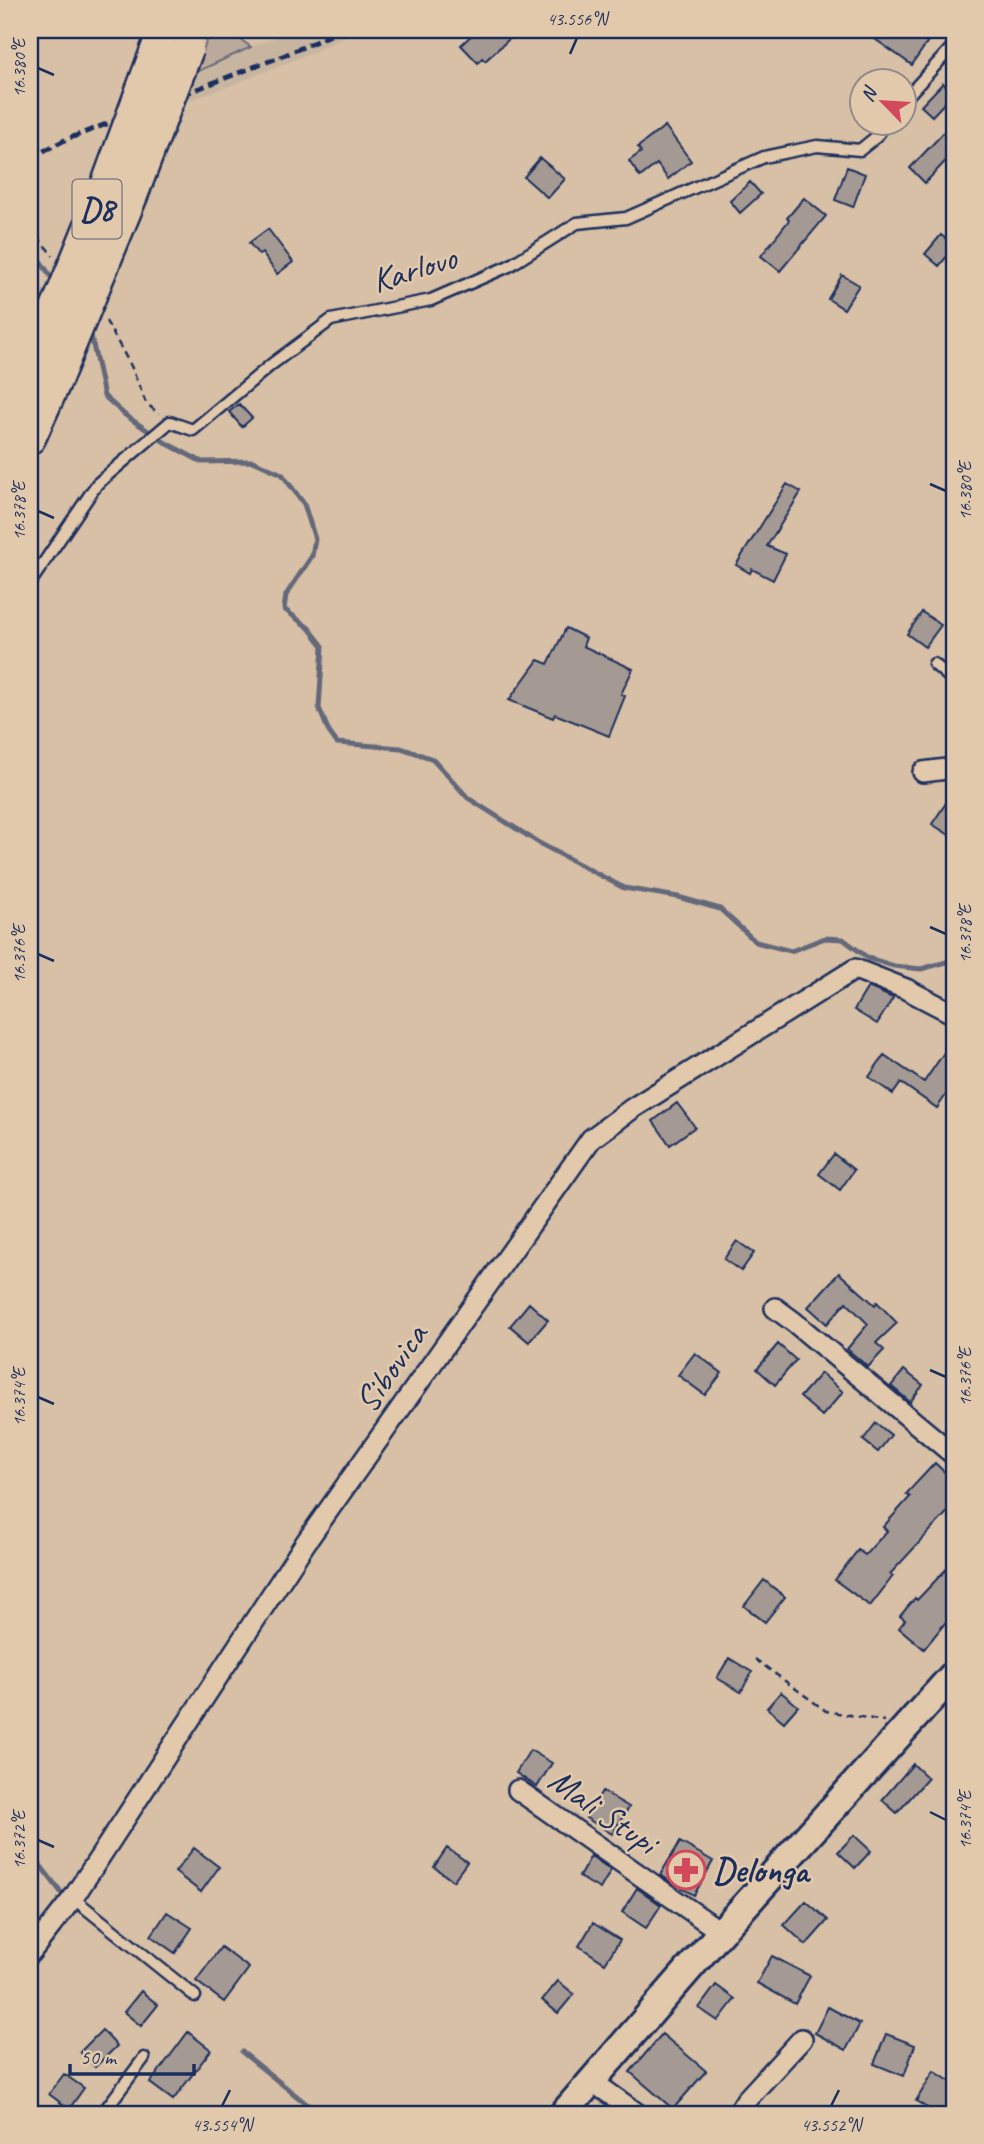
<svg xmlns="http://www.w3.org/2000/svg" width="984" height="2144" viewBox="0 0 984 2144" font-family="Caveat,sans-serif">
  <rect width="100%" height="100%" fill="#d7c0a6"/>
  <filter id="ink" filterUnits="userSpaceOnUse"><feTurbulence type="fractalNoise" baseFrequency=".0143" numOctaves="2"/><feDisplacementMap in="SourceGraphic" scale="14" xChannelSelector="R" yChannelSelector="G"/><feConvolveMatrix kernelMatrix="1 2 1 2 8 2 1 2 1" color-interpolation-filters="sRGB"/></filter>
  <g filter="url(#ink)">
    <path fill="#c8b5a0" d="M291 30H360L302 57 240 82 179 104 194 73Z"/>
    <path fill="#bbaa9c" stroke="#6b6c7d" stroke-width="2" d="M211 30H242L240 39 251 47 194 73Z"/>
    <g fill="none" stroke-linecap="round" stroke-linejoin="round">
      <path stroke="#64677a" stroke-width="5" d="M30 246 56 284
        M88 329 91 335 104 396 125 415 166 443 202 462 253 461 282 474 304 504 315 539 312 556 286 595 284 609 309 628 323 646 319 708 329 732 337 743 401 748 433 759 468 798 539 843 624 888 678 897 720 909 756 942 791 951 825 938 843 939 868 958 894 966 921 969 954 960
        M30 1852 64 1896
        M242 2052 319 2114"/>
    </g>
    <path fill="#a59a93" stroke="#1b2f5e" stroke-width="2" d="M477 30H519L485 61 482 58 478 63 461 45Z
      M862 30H912L928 41 912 65Z
      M943 83 954 93 932 116 921 106Z
      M665 126 691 161 668 179 657 164 640 177 629 161 641 152 638 147Z
      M947 129 954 136V152L925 183 910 168Z
      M540 158 565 179 548 198 524 177Z
      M847 167 865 174 853 207 835 200Z
      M750 182 761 194 740 213 730 201Z
      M804 198 826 216 780 271 761 256 789 220 787 218Z
      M268 229 293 262 277 274 262 253 259 255 249 243Z
      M941 235 954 245V248L939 266 925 254Z
      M842 275 859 285 844 309 828 299Z
      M239 404 252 418 242 427 229 412Z
      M787 484 801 492 767 546 786 554 773 580 752 569 750 573 736 565Z
      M922 612 941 625 925 647 907 634Z
      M566 628 586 638 583 646 633 669 621 694 625 696 609 736 555 714 553 718 509 700 538 660 548 664Z
      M946 803 954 808V838L932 824Z
      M868 987 893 998 877 1024 854 1010Z
      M954 1038V1083L937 1108 901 1083 893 1094 869 1077 884 1055 924 1082Z
      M677 1103 695 1127 670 1145 653 1121Z
      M834 1154 854 1170 840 1190 819 1174Z
      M737 1241 754 1253 741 1271 724 1259Z
      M839 1273 875 1305 877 1302 897 1323 876 1343 884 1350 868 1367 847 1349 868 1324 846 1302 827 1324 808 1307Z
      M529 1303 548 1320 529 1342 510 1326Z
      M778 1344 796 1360 775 1385 757 1369Z
      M695 1353 722 1373 705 1395 678 1375Z
      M904 1370 923 1385 910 1402 891 1386Z
      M821 1373 843 1392 822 1416 800 1397Z
      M876 1423 891 1435 878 1452 863 1440Z
      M935 1463 954 1481V1505L890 1574 893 1576 870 1606 835 1580 858 1550 865 1555 887 1531 883 1527 910 1497 906 1494Z
      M954 1561V1612L924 1649 899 1628 905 1620 900 1616 915 1598 917 1600Z
      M764 1580 785 1597 765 1622 744 1606Z
      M729 1658 752 1672 741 1692 717 1678Z
      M781 1692 798 1706 784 1722 767 1708Z
      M530 1750 552 1763 537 1787 516 1773Z
      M913 1764 928 1778 897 1813 882 1800Z
      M602 1791 629 1807 612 1834 586 1818Z
      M854 1835 871 1851 855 1868 838 1852Z
      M680 1842 713 1861 694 1895 660 1875Z
      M194 1848 219 1867 201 1892 175 1872Z
      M447 1848 467 1862 453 1881 434 1867Z
      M591 1856 611 1870 600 1889 579 1877Z
      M637 1888 661 1905 646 1928 622 1912Z
      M806 1901 828 1920 806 1945 784 1925Z
      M167 1912 192 1928 175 1953 151 1936Z
      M593 1923 620 1940 605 1963 579 1946Z
      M221 1947 249 1968 224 2002 196 1981Z
      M772 1956 810 1976 795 2004 757 1983Z
      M558 1981 574 1994 558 2013 542 2000Z
      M716 1985 735 1999 718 2021 699 2008Z
      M141 1991 158 2005 141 2026 124 2012Z
      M828 2007 860 2024 846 2050 815 2033Z
      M102 2030 117 2046 95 2067 80 2052Z
      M188 2032 211 2050 173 2100 150 2083Z
      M662 2034 706 2071 673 2109 630 2072Z
      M886 2034 915 2045 904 2076 874 2064Z
      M934 2071 954 2084V2103L947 2114H937L916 2101Z
      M64 2074 84 2088 69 2109 49 2094Z"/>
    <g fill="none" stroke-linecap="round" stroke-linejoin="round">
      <defs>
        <path id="lane" d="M904 100 954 45
          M30 583 97 484 170 422 193 430 272 364 331 320 431 300 509 266 577 223 626 218 764 157 817 146 860 150 876 137 887 122
          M934 664 954 681
          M73 1898 195 1996
          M102 2114 144 2058"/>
        <path id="street" d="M923 772 954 768
          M775 1308 794 1322 954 1455
          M518 1790 721 1932
          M30 1953 73 1898 306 1542 591 1139 633 1108 855 969 906 989 954 1014
          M593 2082 638 2114
          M737 2114 746 2100 802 2039"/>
        <path id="secondary" d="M563 2114 721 1932 954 1674"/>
        <path id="primary" d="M30 438 57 378"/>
      </defs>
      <use href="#lane" stroke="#1b2f5e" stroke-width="15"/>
      <use href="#street" stroke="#1b2f5e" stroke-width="24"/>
      <use href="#secondary" stroke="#1b2f5e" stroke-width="32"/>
      <use href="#primary" stroke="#1b2f5e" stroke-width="35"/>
      <path stroke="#1b2f5e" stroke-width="2.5" stroke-dasharray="7 5" stroke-linecap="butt" d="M30 227 53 256
        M106 321 131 366 146 403 159 414
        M755 1659 826 1711 884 1721"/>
      <use href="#lane" stroke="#e3c9ab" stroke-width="10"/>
      <use href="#street" stroke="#e3c9ab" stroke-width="19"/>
      <use href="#secondary" stroke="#e3c9ab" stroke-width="26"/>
      <use href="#primary" stroke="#e3c9ab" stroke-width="30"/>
      <path stroke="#1b2f5e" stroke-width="5" stroke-dasharray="10 5" stroke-linecap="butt" d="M30 158 65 140 285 55 342 30"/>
      <defs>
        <path id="primary-bridge" d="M30 373 108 181 159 42
          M57 378 133 193 188 49"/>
      </defs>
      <use href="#primary-bridge" stroke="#1b2f5e" stroke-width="35" stroke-linecap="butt"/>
      <use href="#primary-bridge" stroke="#e3c9ab" stroke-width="30"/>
    </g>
  </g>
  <path fill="none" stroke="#1b2f5e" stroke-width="2.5" d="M570 54 577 38M38 68 54 75M930 484 946 491M38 511 54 518M930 927 946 934M38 954 54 961M930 1370 946 1377M38 1397 54 1404M930 1812 946 1820M38 1840 54 1847M222 2106 230 2090M831 2106 839 2090"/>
  <defs>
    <symbol id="pharmacy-ring" viewBox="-11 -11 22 22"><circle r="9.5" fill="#e3c9ab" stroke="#d1495b" stroke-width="1.5"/><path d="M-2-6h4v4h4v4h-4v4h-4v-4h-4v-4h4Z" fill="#d1495b"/></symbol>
  </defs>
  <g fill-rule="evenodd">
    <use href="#pharmacy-ring" x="664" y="1848" width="44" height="44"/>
  </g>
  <g text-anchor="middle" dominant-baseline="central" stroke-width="5" stroke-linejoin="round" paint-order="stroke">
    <rect fill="#e3c9ab" stroke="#575d75" stroke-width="2" x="72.5" y="179.5" width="49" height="59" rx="5"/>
    <g font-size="33" font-weight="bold" fill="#1b2f5e">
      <text x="97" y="209">D8</text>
    </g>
    <g font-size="35" fill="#1b2f5e" stroke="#e3c9ab">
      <text transform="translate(414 269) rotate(-17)">Karlovo</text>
      <text transform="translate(391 1368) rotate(-55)">Sibovica</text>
      <text transform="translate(603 1811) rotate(35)">Mali Stupi</text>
    </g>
    <g font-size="35" font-weight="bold" fill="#1b2f5e" stroke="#e3c9ab" text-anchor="start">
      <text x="713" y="1870">Delonga</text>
    </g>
  </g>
  <rect width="984" height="2144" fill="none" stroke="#e3c9ab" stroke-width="77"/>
  <g transform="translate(883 102) rotate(295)"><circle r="33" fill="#e3c9ab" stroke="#938b8c" stroke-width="2"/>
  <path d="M0-5L12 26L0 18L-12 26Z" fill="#d1495b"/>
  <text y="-10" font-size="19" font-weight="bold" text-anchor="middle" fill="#1b2f5e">N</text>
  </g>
  <path d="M70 2064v10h124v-10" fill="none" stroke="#1b2f5e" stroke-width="3.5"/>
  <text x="80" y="2064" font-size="21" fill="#1b2f5e" stroke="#e3c9ab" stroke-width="5" paint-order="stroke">50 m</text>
  <rect x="38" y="38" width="908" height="2068" fill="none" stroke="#1b2f5e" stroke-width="2.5"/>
  <g font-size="18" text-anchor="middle" fill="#1b2f5e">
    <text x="577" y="25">43.556°N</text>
    <text transform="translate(19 68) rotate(-90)" y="6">16.380°E</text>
    <text transform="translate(965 491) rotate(-90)" y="6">16.380°E</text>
    <text transform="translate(19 511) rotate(-90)" y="6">16.378°E</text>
    <text transform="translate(965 934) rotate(-90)" y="6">16.378°E</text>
    <text transform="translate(19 954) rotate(-90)" y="6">16.376°E</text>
    <text transform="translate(965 1377) rotate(-90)" y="6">16.376°E</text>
    <text transform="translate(19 1397) rotate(-90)" y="6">16.374°E</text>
    <text transform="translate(965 1820) rotate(-90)" y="6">16.374°E</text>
    <text transform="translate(19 1840) rotate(-90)" y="6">16.372°E</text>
    <text x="222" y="2131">43.554°N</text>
    <text x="831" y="2131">43.552°N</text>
  </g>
</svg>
